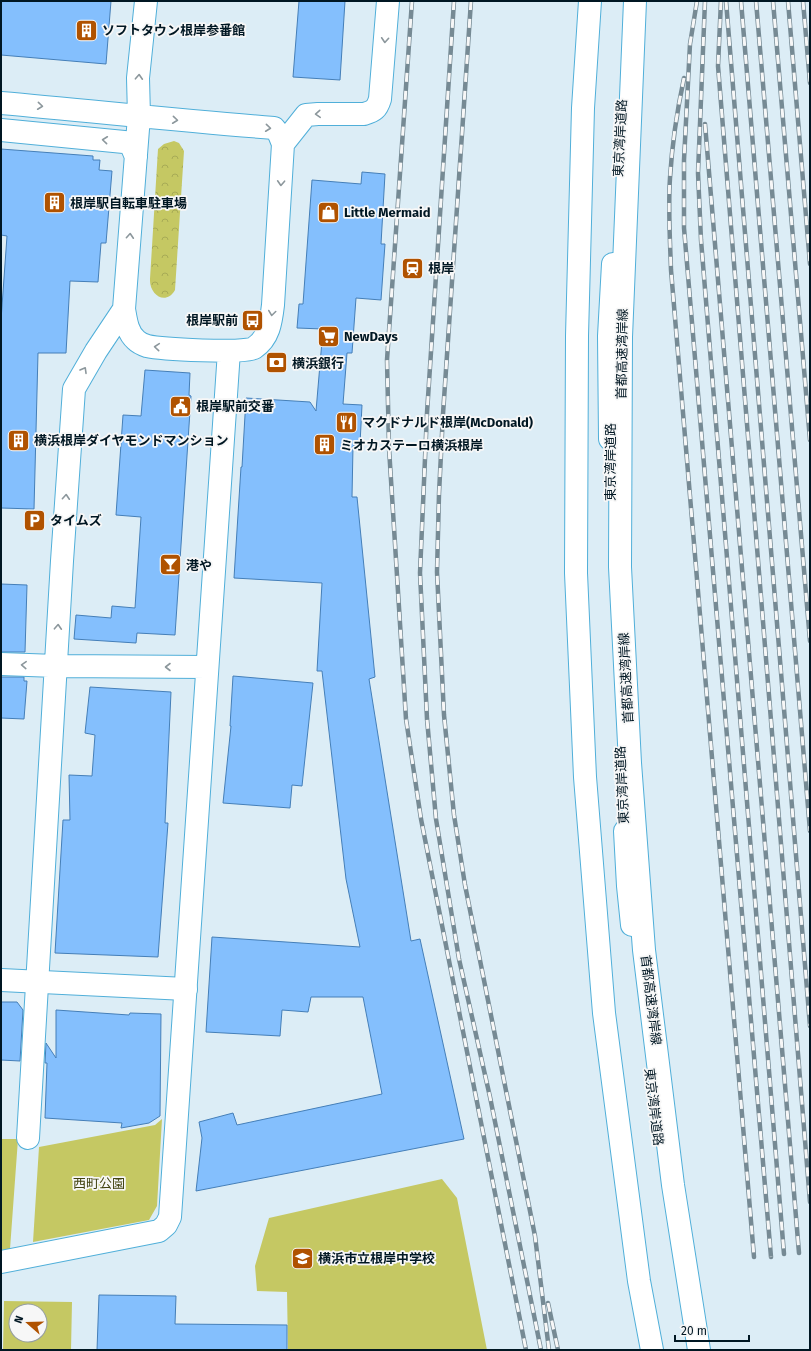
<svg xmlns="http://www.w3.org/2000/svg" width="811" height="1351" viewBox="0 0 811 1351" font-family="'Fira Sans','Noto Sans JP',sans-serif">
  <defs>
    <pattern id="forest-crowns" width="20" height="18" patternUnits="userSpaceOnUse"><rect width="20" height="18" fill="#c5c863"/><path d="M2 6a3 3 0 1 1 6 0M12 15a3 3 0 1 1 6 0" fill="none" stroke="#a7ab56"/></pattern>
  </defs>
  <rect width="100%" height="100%" fill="#dcedf6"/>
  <path fill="#c5c863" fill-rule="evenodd" d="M162 1119 157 1206 149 1220 33 1242 39 1147 155 1125Z
    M1 1139H18L10 1249 1 1250Z
    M442 1179 457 1198 487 1350H288L287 1292 257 1291 255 1266 269 1218Z
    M4 1301 72 1302 71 1350H3ZM16 1311H40V1335H16Z"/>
  <path fill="url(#forest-crowns)" d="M174 141 179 143 184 151 175 290C166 306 149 295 150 279L158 149 164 144Z"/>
  <path fill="#84bffd" stroke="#457fb8" d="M1 1H111L106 64 1 55Z
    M299 1H345L340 80 293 77Z
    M1 149 93 156V160H100L99 170 112 171 106 243H101L98 282 70 281 66 353H38L34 509 1 508V320L7 236 1 235Z
    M362 172 385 174 381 244H385L381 300 356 298 352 353H347L343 404 362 405 360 444 353 446 352 497H357L375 677 369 679 411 941 420 939 464 1139 196 1191 202 1138 199 1122 233 1113 237 1125 382 1094 363 997H311L308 1012 282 1010 280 1036 206 1032 212 937 360 947 346 879 322 671H317L322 583 234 578 241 467H242L246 398 310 402 316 411 323 329 297 328 299 304H303L312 180 361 184Z
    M145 370 190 373 189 395 191 396 175 635 137 633 136 643 74 639 76 615 111 618 112 606 135 608 141 517 116 515 123 415 141 416Z
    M1 584 27 585 25 652H1Z
    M233 676 313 683 302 786 292 785 290 808 223 803 231 726H230Z
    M1 677H24V681H27L24 719 1 718Z
    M90 687 171 692 165 823H168L158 957 55 953 63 820H70L69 775 92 776 95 735 85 733Z
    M1 1002H17L23 1010 20 1061 1 1060Z
    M56 1010 129 1015 130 1013 161 1014 160 1116 149 1123 121 1128 122 1123 45 1118 47 1063H45L46 1043 56 1058Z
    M99 1295 176 1296 175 1324 287 1325V1350H97Z"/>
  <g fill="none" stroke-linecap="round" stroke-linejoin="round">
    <defs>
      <path id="minor" d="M1 103C92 111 183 121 274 128L279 134 283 144 273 305C271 322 269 338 254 348 245 354 160 349 147 346 144 345 138 342 136 340 127 332 126 320 124 309L139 116 138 78 146 1
        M1 130 124 142 131 145 136 157
        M283 144 306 115 318 114H364C374 111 377 109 380 99L388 1
        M1 664 56 666 207 667
        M28 1138 62 561 74 389 96 351 124 309
        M1 1262 159 1231 166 1225 170 1217 229 351"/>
      <path id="tertiary" d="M1 980 186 989"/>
      <path id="trunk" d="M610 439 609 336 613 264
        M625 831 628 886 632 925"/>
      <path id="motorway" d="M590 1 583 108 577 336 576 573 585 777 604 1013 639 1281 652 1350
        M635 1 621 337 620 567 630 763 644 950 673 1185 699 1350"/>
    </defs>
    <use href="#minor" stroke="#50afd9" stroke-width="24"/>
    <use href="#tertiary" stroke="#50afd9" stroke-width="24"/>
    <use href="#trunk" stroke="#50afd9" stroke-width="24"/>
    <use href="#motorway" stroke="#50afd9" stroke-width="24"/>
    <use href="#minor" stroke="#fff" stroke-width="22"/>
    <use href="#tertiary" stroke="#fff" stroke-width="22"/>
    <use href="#trunk" stroke="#fff" stroke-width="22"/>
    <use href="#motorway" stroke="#fff" stroke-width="22"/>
    <defs>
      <path id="rail" d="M412 1 387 360 389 448 406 719 421 819 526 1350
        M454 1 427 413 420 573 427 719 436 819 459 959 490 1097 541 1350
        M471 1 443 414 439 494 437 572 444 715 454 815 465 885 535 1236 549 1350
        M697 1 690 44 684 160V228L771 1257
        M705 1 698 173 701 240 784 1254
        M721 1 718 66 810 1202
        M726 1 810 1026
        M741 1 810 831
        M756 1 810 641
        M773 1 810 440
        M788 1 810 264
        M803 1 810 83
        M684 78C677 111 672 144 670 178 668 209 670 239 671 270L754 1257
        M705 124 799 1253
        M548 1303 558 1350"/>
    </defs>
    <use href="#rail" stroke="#768a94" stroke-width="4.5"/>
    <use href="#rail" stroke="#f7f7f7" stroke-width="3" stroke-dasharray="9" stroke-linecap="butt"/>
  </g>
  <defs><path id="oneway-chevron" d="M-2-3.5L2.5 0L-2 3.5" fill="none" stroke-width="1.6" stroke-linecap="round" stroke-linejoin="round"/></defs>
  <g stroke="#8c979c">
    <use href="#oneway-chevron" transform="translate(385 40) rotate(94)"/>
    <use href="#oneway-chevron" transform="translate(139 77) rotate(-87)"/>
    <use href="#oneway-chevron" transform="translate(40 106) rotate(6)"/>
    <use href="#oneway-chevron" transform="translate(318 114) rotate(176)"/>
    <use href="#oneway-chevron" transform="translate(175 120) rotate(6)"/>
    <use href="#oneway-chevron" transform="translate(268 128) rotate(6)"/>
    <use href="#oneway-chevron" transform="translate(105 140) rotate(-174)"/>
    <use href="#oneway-chevron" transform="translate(281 183) rotate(93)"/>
    <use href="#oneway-chevron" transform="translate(130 236) rotate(-86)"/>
    <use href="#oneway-chevron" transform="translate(272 313) rotate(98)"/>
    <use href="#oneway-chevron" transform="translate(157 347) rotate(-175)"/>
    <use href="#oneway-chevron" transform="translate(84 370) rotate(-60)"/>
    <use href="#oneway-chevron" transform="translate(66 497) rotate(-86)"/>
    <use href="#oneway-chevron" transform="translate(58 627) rotate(-87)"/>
    <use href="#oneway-chevron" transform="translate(24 665) rotate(-177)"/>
    <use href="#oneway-chevron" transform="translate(168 667) rotate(-180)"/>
  </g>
  <defs>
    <symbol id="building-square" viewBox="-11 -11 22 22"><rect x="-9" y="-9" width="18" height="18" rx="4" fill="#b05200" stroke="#f7f7f7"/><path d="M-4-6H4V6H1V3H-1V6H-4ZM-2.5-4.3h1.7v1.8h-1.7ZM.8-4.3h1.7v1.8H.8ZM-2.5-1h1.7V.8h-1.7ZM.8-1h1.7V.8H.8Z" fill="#fff"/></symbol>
    <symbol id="shop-square" viewBox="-11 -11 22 22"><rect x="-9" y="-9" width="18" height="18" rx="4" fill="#b05200" stroke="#f7f7f7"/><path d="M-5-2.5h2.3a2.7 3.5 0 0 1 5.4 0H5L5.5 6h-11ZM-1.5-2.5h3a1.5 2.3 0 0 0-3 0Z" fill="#fff"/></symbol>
    <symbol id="station-square" viewBox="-11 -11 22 22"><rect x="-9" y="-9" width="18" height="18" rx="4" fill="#b05200" stroke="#f7f7f7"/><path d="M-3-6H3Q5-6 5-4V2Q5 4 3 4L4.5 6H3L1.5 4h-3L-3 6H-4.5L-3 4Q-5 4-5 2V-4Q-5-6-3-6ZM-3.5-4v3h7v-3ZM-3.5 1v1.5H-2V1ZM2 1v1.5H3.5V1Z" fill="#fff"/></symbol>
    <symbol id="bus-square" viewBox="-11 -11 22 22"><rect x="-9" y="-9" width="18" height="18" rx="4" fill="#b05200" stroke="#f7f7f7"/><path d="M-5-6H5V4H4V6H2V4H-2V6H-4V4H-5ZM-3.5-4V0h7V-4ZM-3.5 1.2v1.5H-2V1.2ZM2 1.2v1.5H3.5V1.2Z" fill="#fff"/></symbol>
    <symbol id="supermarket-square" viewBox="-11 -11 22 22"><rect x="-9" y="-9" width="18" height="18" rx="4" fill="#b05200" stroke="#f7f7f7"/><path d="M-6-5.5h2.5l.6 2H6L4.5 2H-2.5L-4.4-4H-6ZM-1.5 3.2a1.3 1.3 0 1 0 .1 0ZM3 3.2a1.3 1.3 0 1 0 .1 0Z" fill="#fff"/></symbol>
    <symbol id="bank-square" viewBox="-11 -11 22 22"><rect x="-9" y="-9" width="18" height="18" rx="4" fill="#b05200" stroke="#f7f7f7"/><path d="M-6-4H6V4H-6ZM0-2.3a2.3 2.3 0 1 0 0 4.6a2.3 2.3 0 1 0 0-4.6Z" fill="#fff"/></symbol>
    <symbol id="civic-square" viewBox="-11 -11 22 22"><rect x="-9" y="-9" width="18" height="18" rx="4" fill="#b05200" stroke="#f7f7f7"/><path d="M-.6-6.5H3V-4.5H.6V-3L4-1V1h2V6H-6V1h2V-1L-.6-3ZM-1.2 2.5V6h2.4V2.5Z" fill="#fff"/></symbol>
    <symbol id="restaurant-square" viewBox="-11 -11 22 22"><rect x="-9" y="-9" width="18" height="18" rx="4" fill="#b05200" stroke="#f7f7f7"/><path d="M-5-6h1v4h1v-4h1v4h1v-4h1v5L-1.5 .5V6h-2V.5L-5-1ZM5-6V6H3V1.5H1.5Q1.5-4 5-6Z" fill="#fff"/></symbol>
    <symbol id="parking-square" viewBox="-11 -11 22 22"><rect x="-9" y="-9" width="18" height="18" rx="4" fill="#b05200" stroke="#f7f7f7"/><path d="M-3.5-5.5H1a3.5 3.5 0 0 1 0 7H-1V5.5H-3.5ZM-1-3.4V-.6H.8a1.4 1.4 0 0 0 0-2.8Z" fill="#fff"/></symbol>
    <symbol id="bar-square" viewBox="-11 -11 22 22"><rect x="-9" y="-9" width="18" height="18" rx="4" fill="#b05200" stroke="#f7f7f7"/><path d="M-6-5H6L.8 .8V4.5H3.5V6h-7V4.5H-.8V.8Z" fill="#fff"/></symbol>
    <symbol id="school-square" viewBox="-11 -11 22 22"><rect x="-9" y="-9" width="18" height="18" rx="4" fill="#b05200" stroke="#f7f7f7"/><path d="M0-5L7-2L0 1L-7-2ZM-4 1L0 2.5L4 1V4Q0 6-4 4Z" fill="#fff"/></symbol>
  </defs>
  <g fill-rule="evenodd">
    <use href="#building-square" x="74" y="18" width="25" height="25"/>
    <use href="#building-square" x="42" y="190" width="25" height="25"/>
    <use href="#shop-square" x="316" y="200" width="25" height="25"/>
    <use href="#station-square" x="400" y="256" width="25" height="25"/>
    <use href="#bus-square" x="240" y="308" width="25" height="25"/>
    <use href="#supermarket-square" x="316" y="324" width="25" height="25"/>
    <use href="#bank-square" x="264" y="350" width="25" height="25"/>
    <use href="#civic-square" x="168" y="394" width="25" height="25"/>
    <use href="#restaurant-square" x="334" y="410" width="25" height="25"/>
    <use href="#building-square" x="6" y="428" width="25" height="25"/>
    <use href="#building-square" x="312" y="432" width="25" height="25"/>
    <use href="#parking-square" x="22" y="508" width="25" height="25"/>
    <use href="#bar-square" x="158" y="552" width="25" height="25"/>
    <use href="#school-square" x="290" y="1246" width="25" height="25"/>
  </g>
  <g text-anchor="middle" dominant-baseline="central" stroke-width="3.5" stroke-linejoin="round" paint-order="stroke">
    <g font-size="13" font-weight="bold" fill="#001723" stroke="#f7f7f7" text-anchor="start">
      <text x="102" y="30">ソフトタウン根岸参番館</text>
      <text x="70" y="203">根岸駅自転車駐車場</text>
      <text x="344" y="212">Little Mermaid</text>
      <text x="428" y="268">根岸</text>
      <text x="238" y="320" text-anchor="end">根岸駅前</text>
      <text x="344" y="336">NewDays</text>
      <text x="292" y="363">横浜銀行</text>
      <text x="196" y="406">根岸駅前交番</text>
      <text x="362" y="422">マクドナルド根岸(McDonald)</text>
      <text x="34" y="440">横浜根岸ダイヤモンドマンション</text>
      <text x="340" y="445">ミオカステーロ横浜根岸</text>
      <text x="50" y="520">タイムズ</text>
      <text x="186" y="565">港や</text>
      <text x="318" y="1258">横浜市立根岸中学校</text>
    </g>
    <g font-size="13" fill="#001723" stroke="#f7f7f7">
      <text transform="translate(620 138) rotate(-87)">東京湾岸道路</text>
      <text transform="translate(622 354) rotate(-89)">首都高速湾岸線</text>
      <text transform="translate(610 462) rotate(-90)">東京湾岸道路</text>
      <text transform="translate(626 678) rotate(-93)">首都高速湾岸線</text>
      <text transform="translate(622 785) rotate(-93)">東京湾岸道路</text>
      <text transform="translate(651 1000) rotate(83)">首都高速湾岸線</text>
      <text transform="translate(654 1107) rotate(83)">東京湾岸道路</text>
    </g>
    <g font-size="13" fill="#41420e" stroke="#f7f7f7">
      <text x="99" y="1183">西町公園</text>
    </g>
  </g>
  <rect width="811" height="1351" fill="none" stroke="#001723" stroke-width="4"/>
  <g transform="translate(28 1323) rotate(290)"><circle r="19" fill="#f7f7f7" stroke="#949da2"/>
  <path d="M0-3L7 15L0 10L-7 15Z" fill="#b05200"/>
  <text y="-6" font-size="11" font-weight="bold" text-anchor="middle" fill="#001723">N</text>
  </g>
  <path d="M675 1335v6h74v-6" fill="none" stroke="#001723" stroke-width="2"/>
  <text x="681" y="1335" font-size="12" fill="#001723" stroke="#f7f7f7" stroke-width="3" paint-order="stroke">20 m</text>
</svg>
